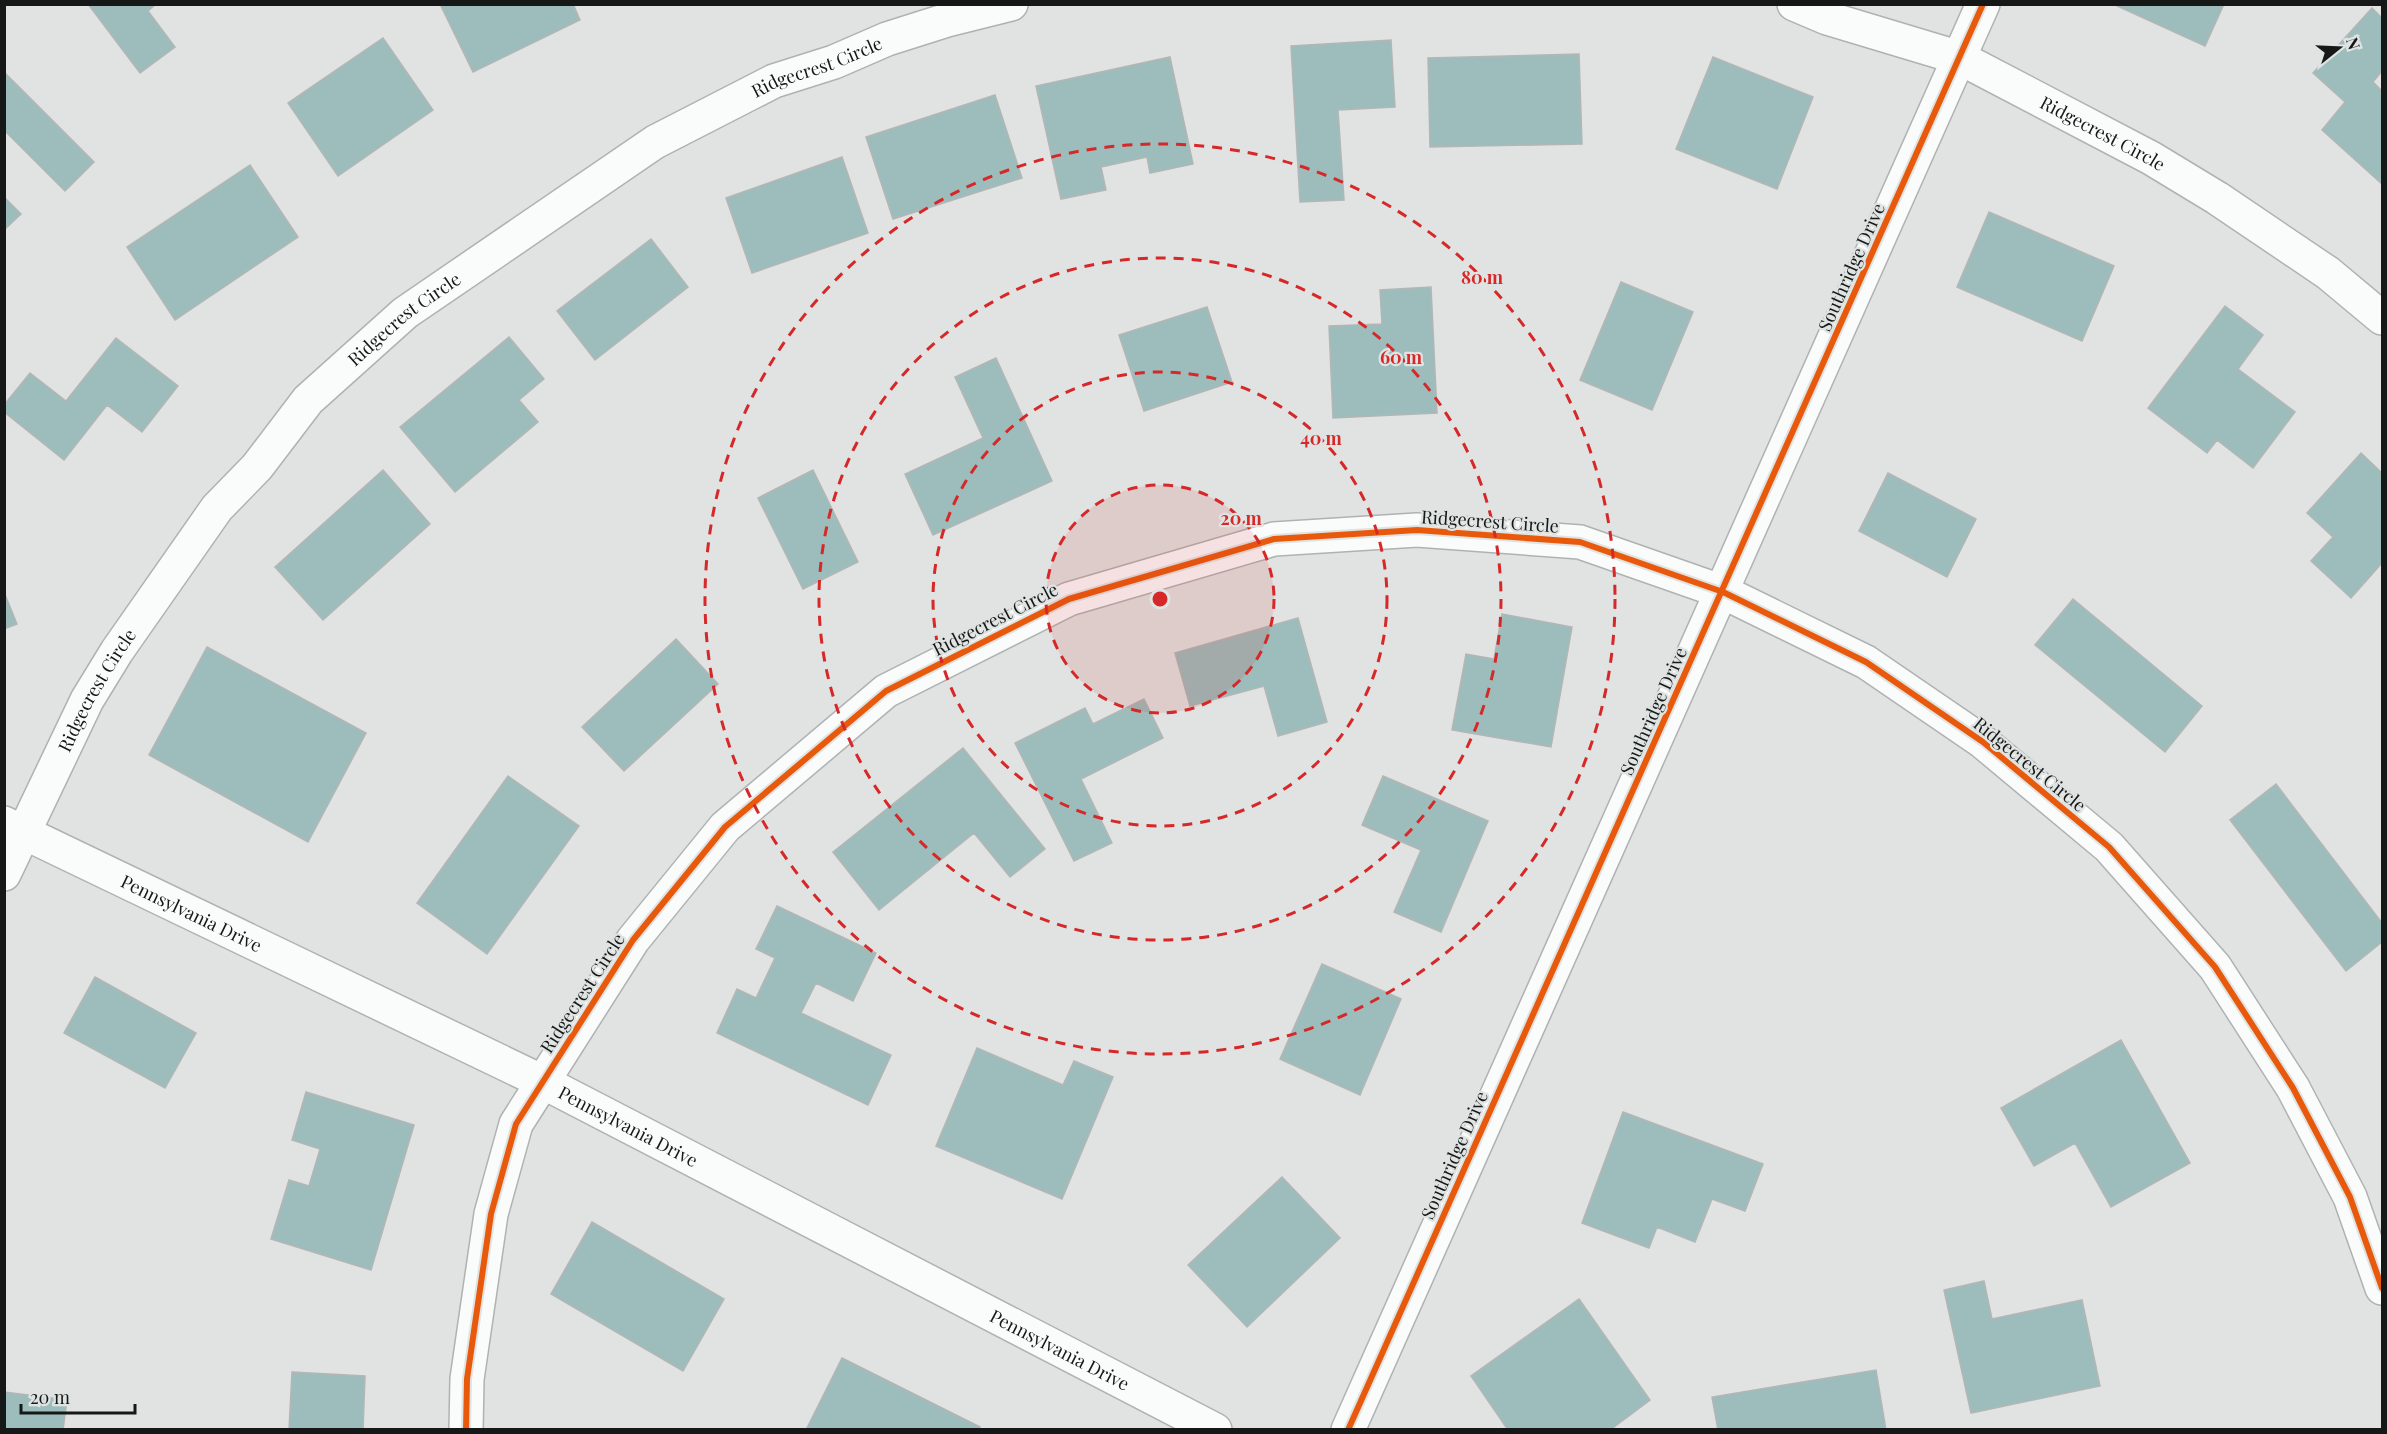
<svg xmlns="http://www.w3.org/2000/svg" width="2387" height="1434" viewBox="0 0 2387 1434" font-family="'Playfair Display',serif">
  <rect width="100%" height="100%" fill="#e0e3e2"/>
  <path fill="#9dbdbc" stroke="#b3b6b5" stroke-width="1.5" d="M88 4H156L148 11 175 47 140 73Z
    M440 4H573L580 20 473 72Z
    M2113 4H2224L2205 46Z
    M2372 8 2382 18V71L2373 82 2382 91V184L2322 130 2345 102 2313 73Z
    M383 38 433 110 338 176 288 103Z
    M1391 40 1395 107 1338 110 1344 200 1300 202 1291 46Z
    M1579 54 1582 144 1430 147 1428 58Z
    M1170 57 1193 164 1150 173 1147 157 1101 167 1106 190 1061 199 1036 86Z
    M1713 57 1813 97 1777 189 1676 149Z
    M4 72 94 162 65 191 6 132 4 134Z
    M995 95 1022 178 893 219 866 137Z
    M842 157 868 233 752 273 726 198Z
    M250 165 298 237 175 320 127 247Z
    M4 197 21 214 4 230Z
    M1989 212 2114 266 2082 341 1957 287Z
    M651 239 688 287 595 360 557 311Z
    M1621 282 1693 312 1652 410 1580 380Z
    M1431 287 1437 413 1333 418 1329 326 1382 324 1380 290Z
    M2225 306 2263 335 2238 369 2295 412 2253 468 2217 440 2207 453 2148 408Z
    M1207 307 1232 382 1144 411 1119 335Z
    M509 337 544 379 519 400 538 422 455 492 400 427Z
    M116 338 178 386 142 432 107 405 64 460 4 412V405L30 373 66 401Z
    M996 358 1052 481 933 535 905 474 983 438 955 377Z
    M2361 453 2382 473V563L2351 598 2311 561 2333 537 2307 513Z
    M383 470 430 524 323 620 275 567Z
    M813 470 858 562 803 589 758 498Z
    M1888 473 1976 519 1947 577 1859 531Z
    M4 592 17 624 4 629Z
    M2073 599 2202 706 2165 752 2035 645Z
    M1502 614 1572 627 1551 747 1452 730 1466 654 1494 659Z
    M1298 618 1327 722 1278 736 1264 686 1190 706 1175 653Z
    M676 639 718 684 624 771 582 727Z
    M207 647 366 733 308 842 149 755Z
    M1144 699 1163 738 1081 779 1112 843 1074 861 1015 743 1085 708 1093 724Z
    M963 748 1045 849 1010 877 974 833 879 910 833 852Z
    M508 776 579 826 487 954 417 903Z
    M1383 776 1488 821 1441 932 1394 912 1421 850 1362 825Z
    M2276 784 2382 923V942L2346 971 2230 820Z
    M777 906 876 953 853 1001 816 983 801 1013 891 1055 868 1105 717 1033 737 989 756 998 775 958 756 949Z
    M1322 964 1401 999 1360 1095 1280 1059Z
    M95 977 196 1033 165 1088 64 1033Z
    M2121 1040 2190 1163 2111 1207 2075 1143 2034 1166 2001 1108Z
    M977 1048 1063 1085 1074 1061 1113 1077 1062 1199 936 1146Z
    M306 1092 414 1125 371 1270 271 1239 289 1180 309 1186 320 1149 292 1140Z
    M1623 1112 1763 1164 1745 1211 1712 1199 1695 1242 1657 1227 1649 1248 1582 1223Z
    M1282 1177 1340 1238 1247 1327 1188 1265Z
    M592 1222 724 1299 683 1371 551 1294Z
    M1984 1281 1992 1319 2082 1300 2100 1386 1971 1413 1944 1290Z
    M1579 1299 1650 1400 1610 1430H1508L1471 1376Z
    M842 1358 980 1427 979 1430H806Z
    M1876 1370 1886 1430H1718L1712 1397Z
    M292 1372 365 1376 363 1430H289Z
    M4 1392 67 1400 63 1430H4Z"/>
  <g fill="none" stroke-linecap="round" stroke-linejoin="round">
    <defs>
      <g id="minor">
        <path id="s1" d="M1794 4 1827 18 1960 58 2151 158 2217 198 2328 273 2382 318"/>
        <path id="s2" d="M4 823 543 1082 1215 1430"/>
        <path id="s3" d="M4 874 87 700 117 651 217 508 257 467 308 400 405 313 655 142 774 81 834 62 887 39 947 20 1011 4"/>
        <path d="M466 1430 467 1379 491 1214 516 1124 633 940 725 827 886 691 1069 599 1274 539 1417 530 1580 542 1723 592 1866 662 1983 742 2109 847 2215 967 2293 1088 2350 1197 2382 1288"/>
        <path d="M1348 1430 1983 4"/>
      </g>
    </defs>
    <use href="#minor" stroke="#b0b2b1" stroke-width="36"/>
    <use href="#minor" stroke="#fafbfb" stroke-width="33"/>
    <defs>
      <path id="cycleway" d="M466 1430 467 1379 491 1214 516 1124 633 940 725 827 886 691 1069 599 1274 539 1417 530 1580 542 1723 592 1866 662 1983 742 2109 847 2215 967 2293 1088 2350 1197 2382 1288
        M1348 1430 1983 4"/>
    </defs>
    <use href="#cycleway" stroke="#dfe4e3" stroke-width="10"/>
    <use href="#cycleway" stroke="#e8590c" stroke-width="6"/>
  </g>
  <circle cx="1160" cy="599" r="114" fill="#d62828" fill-opacity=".12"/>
  <g fill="none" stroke="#d62828" stroke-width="3" stroke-dasharray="10 8">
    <circle cx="1160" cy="599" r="114"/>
    <circle cx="1160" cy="599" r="227"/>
    <circle cx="1160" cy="599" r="341"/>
    <circle cx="1160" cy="599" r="455"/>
  </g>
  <g text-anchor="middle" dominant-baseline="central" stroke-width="4.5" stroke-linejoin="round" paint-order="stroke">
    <g font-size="18" fill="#161818" stroke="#dfe4e3">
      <text stroke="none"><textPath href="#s3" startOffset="1178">Ridgecrest Circle</textPath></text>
      <text stroke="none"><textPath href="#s1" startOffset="336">Ridgecrest Circle</textPath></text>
      <text transform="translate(1851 267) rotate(-66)">Southridge Drive</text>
      <text stroke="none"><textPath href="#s3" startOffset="692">Ridgecrest Circle</textPath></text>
      <text transform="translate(1490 521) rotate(4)">Ridgecrest Circle</text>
      <text transform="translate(995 619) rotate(-27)">Ridgecrest Circle</text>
      <text stroke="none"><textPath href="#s3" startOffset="206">Ridgecrest Circle</textPath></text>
      <text transform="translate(1653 711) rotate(-66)">Southridge Drive</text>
      <text transform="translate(2030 764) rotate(39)">Ridgecrest Circle</text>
      <text stroke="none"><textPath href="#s2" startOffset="208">Pennsylvania Drive</textPath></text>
      <text transform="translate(582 993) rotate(-57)">Ridgecrest Circle</text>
      <text stroke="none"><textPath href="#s2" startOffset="694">Pennsylvania Drive</textPath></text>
      <text transform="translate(1454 1155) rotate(-66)">Southridge Drive</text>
      <text stroke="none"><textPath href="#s2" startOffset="1180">Pennsylvania Drive</textPath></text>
    </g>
  </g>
  <circle cx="1160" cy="599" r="9" fill="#d62828" stroke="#dfe4e3" stroke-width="3"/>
  <g font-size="18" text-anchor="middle" font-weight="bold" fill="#d62828" stroke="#dfe4e3" stroke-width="4.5" stroke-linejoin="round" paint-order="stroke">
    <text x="1482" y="284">80 m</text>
    <text x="1401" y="364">60 m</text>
    <text x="1321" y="445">40 m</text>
    <text x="1241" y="525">20 m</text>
  </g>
  <rect width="2387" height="1434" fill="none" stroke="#161818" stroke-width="12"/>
  <g transform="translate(2339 48) rotate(72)" stroke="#dfe4e3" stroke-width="4.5" paint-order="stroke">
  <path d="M0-4.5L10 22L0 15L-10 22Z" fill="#161818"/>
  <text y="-9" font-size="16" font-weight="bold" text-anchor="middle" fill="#161818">N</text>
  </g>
  <path d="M21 1404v9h114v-9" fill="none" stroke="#161818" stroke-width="3"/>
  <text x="30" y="1404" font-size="18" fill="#161818" stroke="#dfe4e3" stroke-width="4.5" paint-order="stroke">20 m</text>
</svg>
